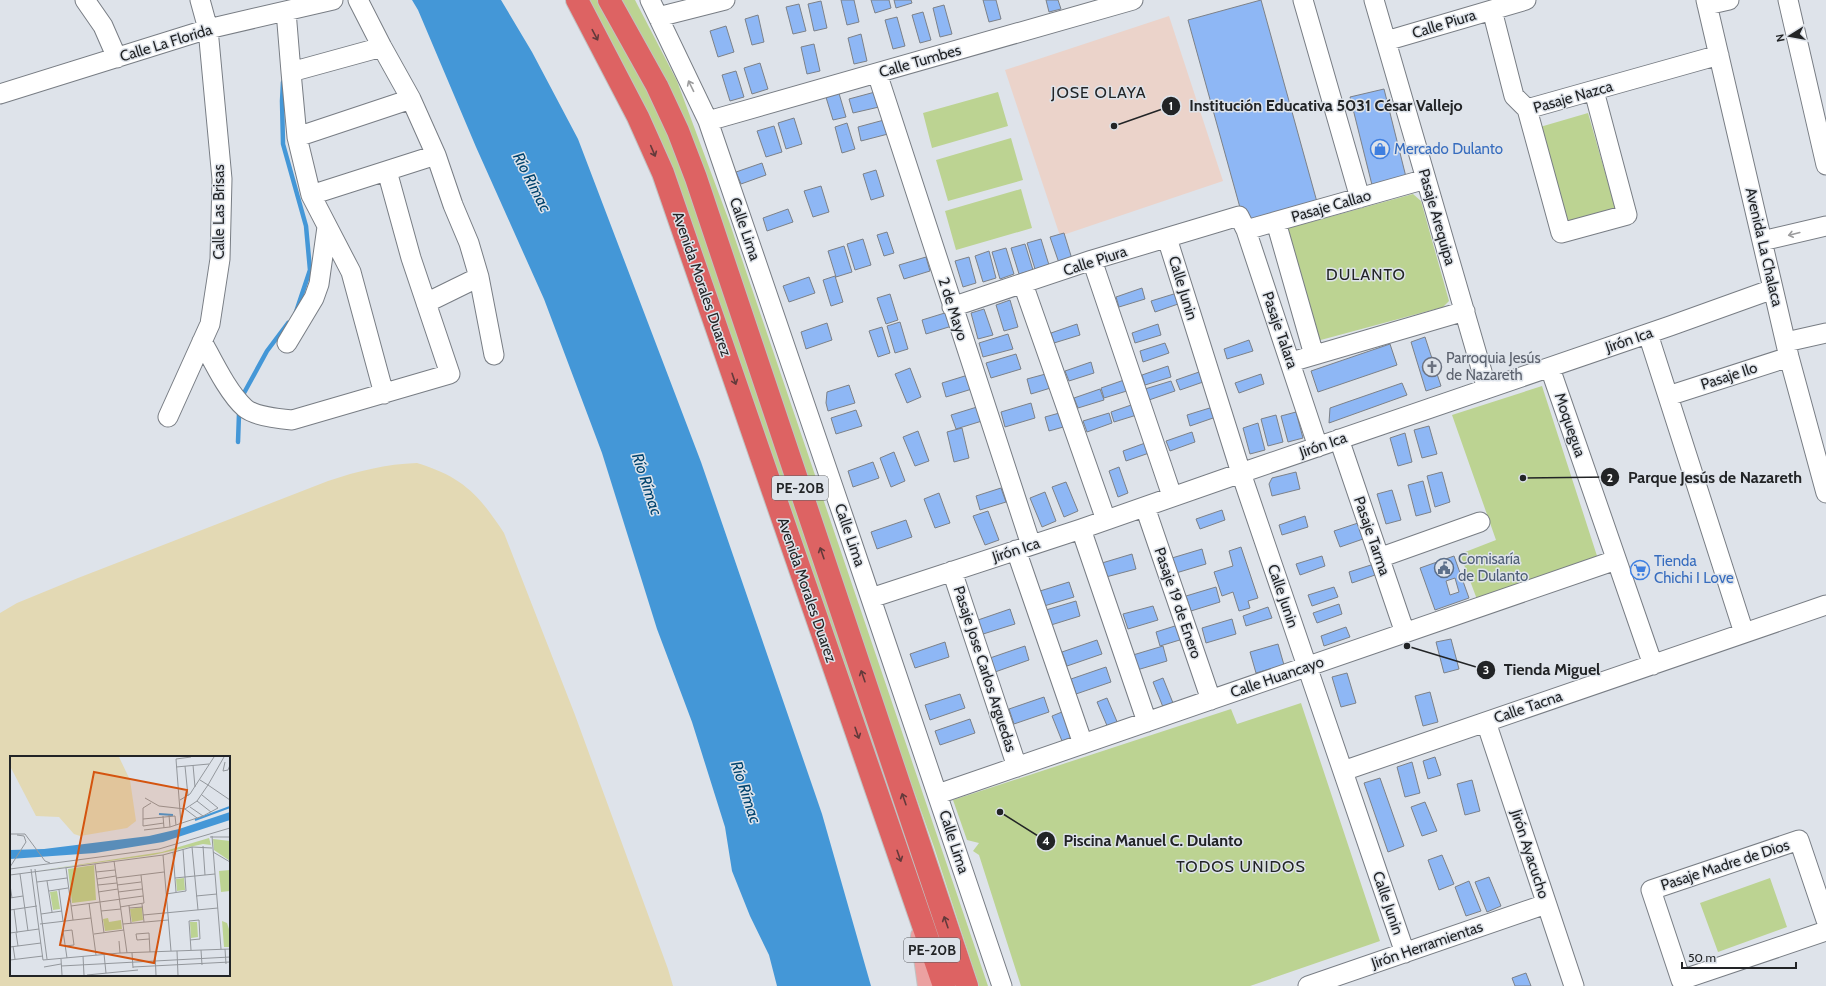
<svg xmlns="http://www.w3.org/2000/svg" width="1826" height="986" viewBox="0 0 1826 986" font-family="Cabin,sans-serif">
  <rect width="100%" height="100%" fill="#dee3ea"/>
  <path fill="#ebd3ca" d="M1169 16 1223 181 1060 236 1005 70Z"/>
  <path fill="#bcd392" d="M586 0H598L630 55 666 130 704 232 956 986H951L678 197Z
    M620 0H635L677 81 729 221 988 986H979L934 847 825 542Z
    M998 92 1008 126 932 148 923 113Z
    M1588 113 1617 214 1569 228 1540 127Z
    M1011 138 1023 180 948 201 936 160Z
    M1021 189 1032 228 956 250 945 211Z
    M1413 194 1421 201 1449 301 1443 307 1317 341 1282 230Z
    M1542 386 1598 559 1478 602 1460 554 1496 540 1452 415Z
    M1301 703 1380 941 1250 986H1021L979 855 973 851 979 843 967 840 953 800 1231 709 1237 724Z
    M1770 878 1787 927 1718 952 1700 903Z"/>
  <path fill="#e3d9b4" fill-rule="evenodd" d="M417 463C463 477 479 495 504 533L575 715 668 969 673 986H0V613L17 603 78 578 328 481C358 471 386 464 417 463ZM11 757H229V975H11Z"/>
  <path fill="#4497d7" d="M412 0H501L532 52 578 139 701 462 822 814 871 986H777L769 955 750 916 732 871 725 827 692 722 657 629 602 453 544 299 476 147 418 10Z"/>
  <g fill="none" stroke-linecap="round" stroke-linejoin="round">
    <path stroke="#4497d7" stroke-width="4.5" d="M283 82 282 101 283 144 306 226 310 270 296 312
      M244 393 267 351 288 323
      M238 442 239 414"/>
  </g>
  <path fill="#8eb7f5" stroke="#7c8188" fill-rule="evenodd" d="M841 0H854L859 22 847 25Z
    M871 0H889L891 8 875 13Z
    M894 0H911L912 3 896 8Z
    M983 0H996L1001 19 989 22Z
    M1046 0H1058L1061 9 1049 12Z
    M1261 0 1317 202 1244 222 1188 20Z
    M821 1 827 28 814 31 808 4Z
    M799 4 806 31 793 34 786 7Z
    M944 5 952 34 940 37 933 8Z
    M923 12 931 40 920 43 912 15Z
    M758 15 764 42 752 45 745 19Z
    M897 17 905 46 893 49 885 20Z
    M726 26 734 52 718 57 710 31Z
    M861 34 867 61 854 64 848 38Z
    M814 44 820 71 807 74 801 47Z
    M760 63 768 89 752 94 744 68Z
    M736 71 744 97 730 101 722 75Z
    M1384 89 1406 177 1372 185 1350 97Z
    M838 90 846 117 833 120 825 94Z
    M875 92 879 107 853 113 849 99Z
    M794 118 802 144 786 149 778 123Z
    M884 120 888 134 861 141 858 127Z
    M847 123 855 149 842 153 835 127Z
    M774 126 782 152 766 157 757 131Z
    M762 163 766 175 741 184 736 172Z
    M876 170 884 196 871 200 863 174Z
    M821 186 829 212 813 217 804 191Z
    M788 209 793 222 767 231 763 218Z
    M887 232 894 253 884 256 877 235Z
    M1064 233 1072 259 1059 263 1050 237Z
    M863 239 871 265 855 270 847 244Z
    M1041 239 1049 265 1035 269 1027 243Z
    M1025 244 1033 270 1019 274 1011 248Z
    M844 246 852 272 836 277 828 251Z
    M1006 248 1014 274 1000 279 992 252Z
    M989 251 996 278 983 282 975 256Z
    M926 257 930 271 904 279 899 265Z
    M969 257 976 283 963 287 955 261Z
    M835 276 843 302 831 306 823 280Z
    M809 277 815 293 789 302 783 286Z
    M1142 288 1145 299 1119 307 1116 297Z
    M1177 293 1181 303 1155 312 1151 301Z
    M890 294 898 320 886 324 877 298Z
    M1010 300 1018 327 1004 331 996 305Z
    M984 309 993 335 978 339 971 313Z
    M948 312 952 326 926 334 922 320Z
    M900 322 908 349 895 353 887 326Z
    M827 323 832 340 806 349 801 332Z
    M1077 324 1080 335 1054 343 1051 333Z
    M1158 324 1161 335 1135 343 1132 333Z
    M882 327 890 353 878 357 869 331Z
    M1008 334 1013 349 983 357 979 343Z
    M1425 337 1441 386 1426 391 1411 342Z
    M1249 340 1253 351 1227 359 1224 349Z
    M1165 343 1169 353 1143 362 1140 351Z
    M1390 344 1397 365 1318 392 1311 371Z
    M1016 354 1021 369 991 378 986 363Z
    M1091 362 1094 373 1069 381 1065 371Z
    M1168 366 1171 377 1145 385 1142 375Z
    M910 368 921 397 907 403 895 374Z
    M1202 371 1206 381 1180 390 1176 380Z
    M1053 372 1057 386 1031 394 1027 379Z
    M1261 374 1264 384 1239 393 1235 383Z
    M968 375 972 389 946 397 942 383Z
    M1127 379 1130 390 1104 398 1101 388Z
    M1171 381 1175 391 1149 400 1145 389Z
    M1402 383 1407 395 1329 423 1330 408Z
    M849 385 855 403 828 411 826 403 827 392Z
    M1100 389 1104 400 1078 408 1074 398Z
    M1031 403 1035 418 1005 427 1001 412Z
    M1137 403 1140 414 1114 422 1111 412Z
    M977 407 982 421 956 429 951 415Z
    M1213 407 1216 417 1190 426 1187 415Z
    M856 410 862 426 836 434 831 418Z
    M1063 412 1067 426 1049 431 1045 417Z
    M1296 412 1303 438 1288 442 1281 416Z
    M1109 413 1112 423 1087 432 1083 421Z
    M1276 415 1283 442 1268 446 1261 419Z
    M1258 423 1265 450 1250 454 1243 428Z
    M1429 426 1437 454 1422 458 1414 430Z
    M962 428 969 458 954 462 947 432Z
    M918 431 929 461 915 466 903 437Z
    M1192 432 1195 442 1170 451 1166 441Z
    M1405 433 1412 462 1398 466 1390 438Z
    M1148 442 1152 452 1126 461 1123 451Z
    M894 452 905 481 891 487 880 458Z
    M873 462 879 478 853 487 848 471Z
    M1119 467 1128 493 1118 497 1109 471Z
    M1296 472 1300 489 1272 496 1269 484 1272 478Z
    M1442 472 1450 502 1435 507 1427 476Z
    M1423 481 1431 512 1416 516 1408 485Z
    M1066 482 1078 511 1064 517 1052 487Z
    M1001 488 1006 502 980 510 976 496Z
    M1392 490 1401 520 1386 524 1377 494Z
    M1045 492 1056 521 1042 527 1030 498Z
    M939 493 950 523 935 528 924 499Z
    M1222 510 1225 520 1200 529 1196 519Z
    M988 511 999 540 985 545 973 516Z
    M1305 516 1308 527 1282 535 1279 525Z
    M906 520 912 537 877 549 871 532Z
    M1361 522 1366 538 1340 547 1334 531Z
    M1241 547 1258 598 1248 601 1250 608 1239 611 1233 592 1222 596 1214 572 1233 566 1229 551Z
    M1202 549 1206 564 1176 573 1172 558Z
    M1132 554 1136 569 1106 577 1102 563Z
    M1322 556 1325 566 1300 575 1296 564Z
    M1454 556 1469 598 1435 610 1420 568ZM1455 578 1459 592 1450 595 1446 581Z
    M1374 564 1378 574 1352 583 1349 572Z
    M1069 582 1074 597 1044 606 1040 591Z
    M1216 587 1220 602 1191 611 1186 596Z
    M1334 587 1338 597 1312 606 1308 595Z
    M1076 601 1080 616 1051 625 1046 610Z
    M1339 604 1342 614 1317 623 1313 613Z
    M1153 606 1158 620 1128 629 1123 614Z
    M1268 607 1272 618 1246 626 1243 616Z
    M1010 609 1015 624 980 635 975 621Z
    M1232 619 1236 634 1206 643 1202 628Z
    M1178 625 1183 639 1160 646 1156 632Z
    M1346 627 1350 637 1324 646 1321 636Z
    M1451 639 1459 669 1444 673 1436 642Z
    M1097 640 1102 654 1067 666 1062 652Z
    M945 642 949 657 915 668 910 654Z
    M1278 644 1284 665 1256 673 1250 652Z
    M1025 646 1029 660 995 672 990 658Z
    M1163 646 1167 661 1137 670 1133 655Z
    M1106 667 1111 682 1076 694 1071 679Z
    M1347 673 1356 703 1341 707 1332 677Z
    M1163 678 1173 703 1163 707 1153 682Z
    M1430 692 1438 722 1423 726 1415 696Z
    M960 694 965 708 930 720 925 705Z
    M1044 697 1049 712 1014 724 1009 709Z
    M1107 698 1118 724 1108 728 1097 702Z
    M1062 712 1072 737 1062 741 1052 716Z
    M970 719 975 733 940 745 935 731Z
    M1435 757 1441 775 1428 779 1423 761Z
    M1412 762 1420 793 1405 797 1397 767Z
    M1380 778 1404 846 1388 852 1364 783Z
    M1472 780 1480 811 1465 815 1457 784Z
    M1425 802 1437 831 1422 836 1411 807Z
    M1442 855 1454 884 1439 890 1428 860Z
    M1489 877 1501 906 1487 912 1475 882Z
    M1469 881 1481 911 1466 916 1455 887Z
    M1526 973 1531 986H1515L1512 978Z"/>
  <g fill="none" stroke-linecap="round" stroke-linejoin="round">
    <defs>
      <path id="minor" d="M85 0 103 26 117 58
        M358 0 382 47 411 99 436 155 453 205 469 243 479 277 494 355
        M650 0 708 121 844 519 1002 986
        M1303 0 1360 198
        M1374 0 1487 389
        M1706 0 1789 357 1826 493
        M1788 0 1826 165
        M1707 5 1729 0
        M1492 10 1514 96 1527 109 1561 233 1627 215 1594 91
        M286 11 291 72
        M658 17 725 0
        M1386 41 1526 0
        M382 47 291 72 297 137 311 195 351 272 384 394
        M877 73 1031 545
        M0 94 208 29 333 0
        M1527 109 1719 55
        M708 121 1133 0
        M297 137 411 99
        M311 195 436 155
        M1276 222 1314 355
        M1246 230 1426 179
        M1167 238 1241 473 1405 953
        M1762 241 1826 226
        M1092 260 1172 496
        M1023 284 1106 520
        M426 303 479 277
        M952 307 1092 260 1239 216 1246 230 1318 447
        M1648 334 1744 633
        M202 341C213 361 228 393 245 408 254 416 281 419 292 420L450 374 411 258 387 171
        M1786 342 1826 333
        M287 343 314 298 319 284 327 227
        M1291 362 1465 311
        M1550 368 1653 665
        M1668 396 1789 357
        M168 417 210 324 220 259 222 179 208 29 200 0
        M1339 439 1405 633
        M1145 507 1211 700
        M1081 529 1147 722
        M1016 550 1083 744
        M1379 558 1480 522
        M952 571 1017 767
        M871 598 1081 529 1241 473 1670 326 1773 289
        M1486 722 1574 986
        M1343 771 1826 605
        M938 794 1616 560
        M1826 920 1799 840 1651 890 1681 980 1826 931
        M1308 986 1546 904"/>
      <path id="major" d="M922 936 929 986"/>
      <path id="highway" d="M577 0 638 117 663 173 944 986
        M609 0 657 86 678 131 696 178 967 986"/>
    </defs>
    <use href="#minor" stroke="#787d84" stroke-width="21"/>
    <use href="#major" stroke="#c1c2c2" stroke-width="24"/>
    <use href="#highway" stroke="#c1c2c2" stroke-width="24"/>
    <use href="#minor" stroke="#fff" stroke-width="19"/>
    <use href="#major" stroke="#eba1a1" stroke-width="22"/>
    <use href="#highway" stroke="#dd6363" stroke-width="22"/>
  </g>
  <defs><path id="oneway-shaft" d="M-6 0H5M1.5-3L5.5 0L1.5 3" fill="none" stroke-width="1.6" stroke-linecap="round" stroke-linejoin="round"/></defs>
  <g stroke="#633a3b">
    <use href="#oneway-shaft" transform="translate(595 35) rotate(62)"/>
    <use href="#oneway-shaft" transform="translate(653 151) rotate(67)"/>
    <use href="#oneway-shaft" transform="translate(734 379) rotate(71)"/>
    <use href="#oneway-shaft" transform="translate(822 553) rotate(-109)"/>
    <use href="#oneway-shaft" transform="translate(863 676) rotate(-109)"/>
    <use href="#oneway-shaft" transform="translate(857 733) rotate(71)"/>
    <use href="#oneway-shaft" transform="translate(904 799) rotate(-109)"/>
    <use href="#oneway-shaft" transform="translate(899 856) rotate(71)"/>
    <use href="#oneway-shaft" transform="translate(946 922) rotate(-109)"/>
  </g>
  <g stroke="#9c9c9d">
    <use href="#oneway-shaft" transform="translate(691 86) rotate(-116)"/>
    <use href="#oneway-shaft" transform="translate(1794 234) rotate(166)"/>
  </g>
  <defs>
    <symbol id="shop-ring" viewBox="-11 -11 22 22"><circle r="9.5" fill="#dee3ea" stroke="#3f7fe0" stroke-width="1.5"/><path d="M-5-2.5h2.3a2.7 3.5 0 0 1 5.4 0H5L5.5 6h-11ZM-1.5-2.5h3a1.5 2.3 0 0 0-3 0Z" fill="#3f7fe0"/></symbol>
    <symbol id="church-ring" viewBox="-11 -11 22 22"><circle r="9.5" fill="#dee3ea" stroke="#6b7280" stroke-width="1.5"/><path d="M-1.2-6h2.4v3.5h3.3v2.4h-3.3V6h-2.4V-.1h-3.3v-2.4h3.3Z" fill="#6b7280"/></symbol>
    <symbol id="civic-ring" viewBox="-11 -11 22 22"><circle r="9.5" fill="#dee3ea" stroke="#5c6f8a" stroke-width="1.5"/><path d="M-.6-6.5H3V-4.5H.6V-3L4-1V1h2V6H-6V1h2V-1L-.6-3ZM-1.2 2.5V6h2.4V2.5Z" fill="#5c6f8a"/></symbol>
    <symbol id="supermarket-ring" viewBox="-11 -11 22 22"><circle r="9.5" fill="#dee3ea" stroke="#3f7fe0" stroke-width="1.5"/><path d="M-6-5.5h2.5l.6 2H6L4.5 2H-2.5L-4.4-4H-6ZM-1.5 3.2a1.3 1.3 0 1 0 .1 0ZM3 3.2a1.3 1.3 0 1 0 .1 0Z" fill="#3f7fe0"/></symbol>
  </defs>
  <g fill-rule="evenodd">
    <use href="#shop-ring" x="1369" y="138" width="22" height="22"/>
    <use href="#church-ring" x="1421" y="356" width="22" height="22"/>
    <use href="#civic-ring" x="1433" y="557" width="22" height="22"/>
    <use href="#supermarket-ring" x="1629" y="559" width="22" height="22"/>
  </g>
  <g text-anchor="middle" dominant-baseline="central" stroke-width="3" stroke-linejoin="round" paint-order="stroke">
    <g fill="#dee3ea" stroke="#5a5d61" stroke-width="1">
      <rect x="772" y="476" width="56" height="24" rx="3"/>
      <rect x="904" y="938" width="56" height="24" rx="3"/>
    </g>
    <g font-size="14" font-weight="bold" fill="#222426">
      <text x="800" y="488">PE-20B</text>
      <text x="932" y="950">PE-20B</text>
    </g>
    <g font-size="15" fill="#222426" stroke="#dee3ea">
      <text transform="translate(1444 24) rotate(-17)">Calle Piura</text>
      <text transform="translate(166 43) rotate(-17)">Calle La Florida</text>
      <text transform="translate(920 61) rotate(-16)">Calle Tumbes</text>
      <text transform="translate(1573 97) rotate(-16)">Pasaje Nazca</text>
      <text transform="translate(1331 206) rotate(-16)">Pasaje Callao</text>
      <text transform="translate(219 212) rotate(-90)">Calle Las Brisas</text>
      <text transform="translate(1437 217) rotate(74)">Pasaje Arequipa</text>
      <text transform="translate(745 229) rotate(71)">Calle Lima</text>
      <text transform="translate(1764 247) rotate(77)">Avenida La Chalaca</text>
      <text transform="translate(1095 261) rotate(-18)">Calle Piura</text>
      <text transform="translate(702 284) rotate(71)">Avenida Morales Duarez</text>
      <text transform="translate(1183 288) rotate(73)">Calle Junin</text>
      <text transform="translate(953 309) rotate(72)">2 de Mayo</text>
      <text transform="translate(1280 330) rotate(71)">Pasaje Talara</text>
      <text transform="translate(1629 340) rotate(-19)">Jirón Ica</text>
      <text transform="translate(1729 376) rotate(-18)">Pasaje Ilo</text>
      <text transform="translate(1570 425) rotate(71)">Moquegua</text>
      <text transform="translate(1323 445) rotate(-19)">Jirón Ica</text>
      <text transform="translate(850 535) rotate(71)">Calle Lima</text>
      <text transform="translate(1372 536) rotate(71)">Pasaje Tarma</text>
      <text transform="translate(1016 550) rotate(-18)">Jirón Ica</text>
      <text transform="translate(807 590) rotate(71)">Avenida Morales Duarez</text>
      <text transform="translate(1283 596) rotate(71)">Calle Junin</text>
      <text transform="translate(1178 603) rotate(71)">Pasaje 19 de Enero</text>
      <text transform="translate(985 669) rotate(72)">Pasaje Jose Carlos Arguedas</text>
      <text transform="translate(1277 677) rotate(-19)">Calle Huancayo</text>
      <text transform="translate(1528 707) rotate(-19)">Calle Tacna</text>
      <text transform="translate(954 842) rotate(72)">Calle Lima</text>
      <text transform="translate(1530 854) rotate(72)">Jirón Ayacucho</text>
      <text transform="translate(1725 865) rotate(-18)">Pasaje Madre de Dios</text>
      <text transform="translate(1388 903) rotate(71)">Calle Junin</text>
      <text transform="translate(1427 945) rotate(-19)">Jirón Herramientas</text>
    </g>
    <g font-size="15" fill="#366cbe" stroke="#dee3ea" text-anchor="start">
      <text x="1394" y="149">Mercado Dulanto</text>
      <text x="1654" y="561">Tienda<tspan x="1654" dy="17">Chichi I Love</tspan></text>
    </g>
    <g font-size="15" fill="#5b616d" stroke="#dee3ea" text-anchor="start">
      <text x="1446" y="358">Parroquia Jesús<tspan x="1446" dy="17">de Nazareth</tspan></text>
    </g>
    <g font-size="15" fill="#4e5e75" stroke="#dee3ea" text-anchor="start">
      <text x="1458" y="559">Comisaría<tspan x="1458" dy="17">de Dulanto</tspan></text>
    </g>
    <g font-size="16" letter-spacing="1" fill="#222426" stroke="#dee3ea">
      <text x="1099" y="92">JOSE OLAYA</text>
      <text x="1366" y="274">DULANTO</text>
      <text x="1241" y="866">TODOS UNIDOS</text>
    </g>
    <g font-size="16" font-style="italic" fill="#00436d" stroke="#dee3ea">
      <text transform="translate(532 182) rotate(63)">Río Rímac</text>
      <text transform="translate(647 484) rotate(72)">Río Rímac</text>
      <text transform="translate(746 792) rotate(72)">Río Rímac</text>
    </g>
  </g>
  <g transform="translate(10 756)">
    <rect width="220" height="220" fill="#dee3ea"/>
    <path d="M199 82 201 89 193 88 143 99 27 115 152 96ZM203 83 220 85V105L204 94ZM84 109 86 144 62 147 58 113ZM220 114V135L211 136 209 115ZM174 122 175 134 167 135 166 123ZM47 135 50 153 43 154 40 136ZM132 151 133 164 122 166 120 153ZM98 162 99 166 111 164 112 173 95 175 93 163ZM212 165 217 167 220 176V191H214ZM180 166H187L188 181 181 182Z" fill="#bcd392"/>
    <path d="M0 1H109L120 24 126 65 117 72 70 80 64 78 49 61 26 60 0 10Z" fill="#e3d9b4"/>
    <path d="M220 56V64L153 86 85 97 0 103V94L34 93 139 80 169 73Z" fill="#4497d7"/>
    <path fill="none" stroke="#4497d7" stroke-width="2" d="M149 58 163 59M185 64 220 51"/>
    <path fill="none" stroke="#93979c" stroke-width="1" d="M214 1 198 29 220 44M215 6 213 15 218 14 220 9M183 9 185 31M175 10 178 40M166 11 199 8M135 42 149 50 175 53 187 45 198 29 190 24M170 44 180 38 204 1M187 45 201 56M141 47 133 52V70L154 67M180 51 193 60M175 53 187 62M159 59 160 71M153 60 154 72M133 63 165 60 166 69M171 68 166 3 181 1M134 74 160 71 193 60 208 52 192 39M0 78H15L35 105 40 107M202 80 211 193M200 81H220M193 90 195 119M182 91 188 154M163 96 166 136M203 96 220 106M153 99 161 195M104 105 117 197M85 108 94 177M0 111 16 86 14 80 7 79M56 112 63 164M0 113 149 93 220 72M21 113 33 204 110 197 220 193M25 113 37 203M86 116 105 114M10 118 18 175M0 119 153 99 182 91 202 92M106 122 154 116M165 122 205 118M87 123 106 120M37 125 42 156M27 126 57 122M0 129 2 142M88 129 107 127M107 129 131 126M49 134 53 165M39 135 58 132M88 136 108 133M108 136 132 133M156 138 176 135 173 93M186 140 207 138M0 142 13 140M79 147 86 199M132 148 134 166M61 150 133 140M119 150 121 167M110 151 134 147 131 119M119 152 133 151M4 153 7 177M0 154 27 150M91 155 111 153M31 158 52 155M133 159 208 152M30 168 81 162M113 168 158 164M0 177 29 173M6 177 8 190M84 178 114 174M139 183 127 184 126 178 139 177 140 196M180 184 190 183 189 164 179 165 181 194M109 185 110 197M3 190 5 203M55 190 64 189 62 174 53 175 57 202M0 191 31 187M215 193 216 208M191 194 192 209M167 195 168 219M145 196 146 219M122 197 123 212M94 198 96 217M73 200 74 219M51 203 52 219M0 204 33 200M51 210 220 201M34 211 51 208M123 211 220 206M77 219 128 214"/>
    <path fill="#d4540f" fill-opacity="0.15" stroke="#d4540f" stroke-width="2" d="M84 16 177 34 144 207 50 189Z"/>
    <rect width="220" height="220" fill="none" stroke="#222426" stroke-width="2"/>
  </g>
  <path fill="none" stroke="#222426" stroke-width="1.5" d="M1114 126L1171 106M1523 478L1610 477M1407 646L1486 670M1000 812L1046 841"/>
  <g fill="#222426" stroke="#dee3ea" stroke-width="1.5">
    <circle cx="1114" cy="126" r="4"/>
    <circle cx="1523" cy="478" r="4"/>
    <circle cx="1407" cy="646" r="4"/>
    <circle cx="1000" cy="812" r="4"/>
    <circle cx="1171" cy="106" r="10"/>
    <circle cx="1610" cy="477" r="10"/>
    <circle cx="1486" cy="670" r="10"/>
    <circle cx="1046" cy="841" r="10"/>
  </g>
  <g font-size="12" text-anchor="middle" font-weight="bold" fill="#fff">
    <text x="1171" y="110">1</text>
    <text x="1610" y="482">2</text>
    <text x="1486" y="674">3</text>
    <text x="1046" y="845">4</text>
  </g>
  <g font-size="16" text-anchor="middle" font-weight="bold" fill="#222426" stroke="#dee3ea" stroke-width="3" stroke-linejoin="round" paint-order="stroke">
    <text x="1326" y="111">Institución Educativa 5031 César Vallejo</text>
    <text x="1715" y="483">Parque Jesús de Nazareth</text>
    <text x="1552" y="675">Tienda Miguel</text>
    <text x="1153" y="846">Piscina Manuel C. Dulanto</text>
  </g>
  <g transform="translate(1790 36) rotate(259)" stroke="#dee3ea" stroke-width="3" paint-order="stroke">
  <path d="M0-3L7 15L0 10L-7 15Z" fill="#222426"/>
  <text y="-6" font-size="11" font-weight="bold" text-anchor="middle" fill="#222426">N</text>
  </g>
  <path d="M1682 962v6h114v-6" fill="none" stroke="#222426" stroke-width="2"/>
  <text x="1688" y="962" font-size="12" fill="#222426" stroke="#dee3ea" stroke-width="3" paint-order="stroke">50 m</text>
</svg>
